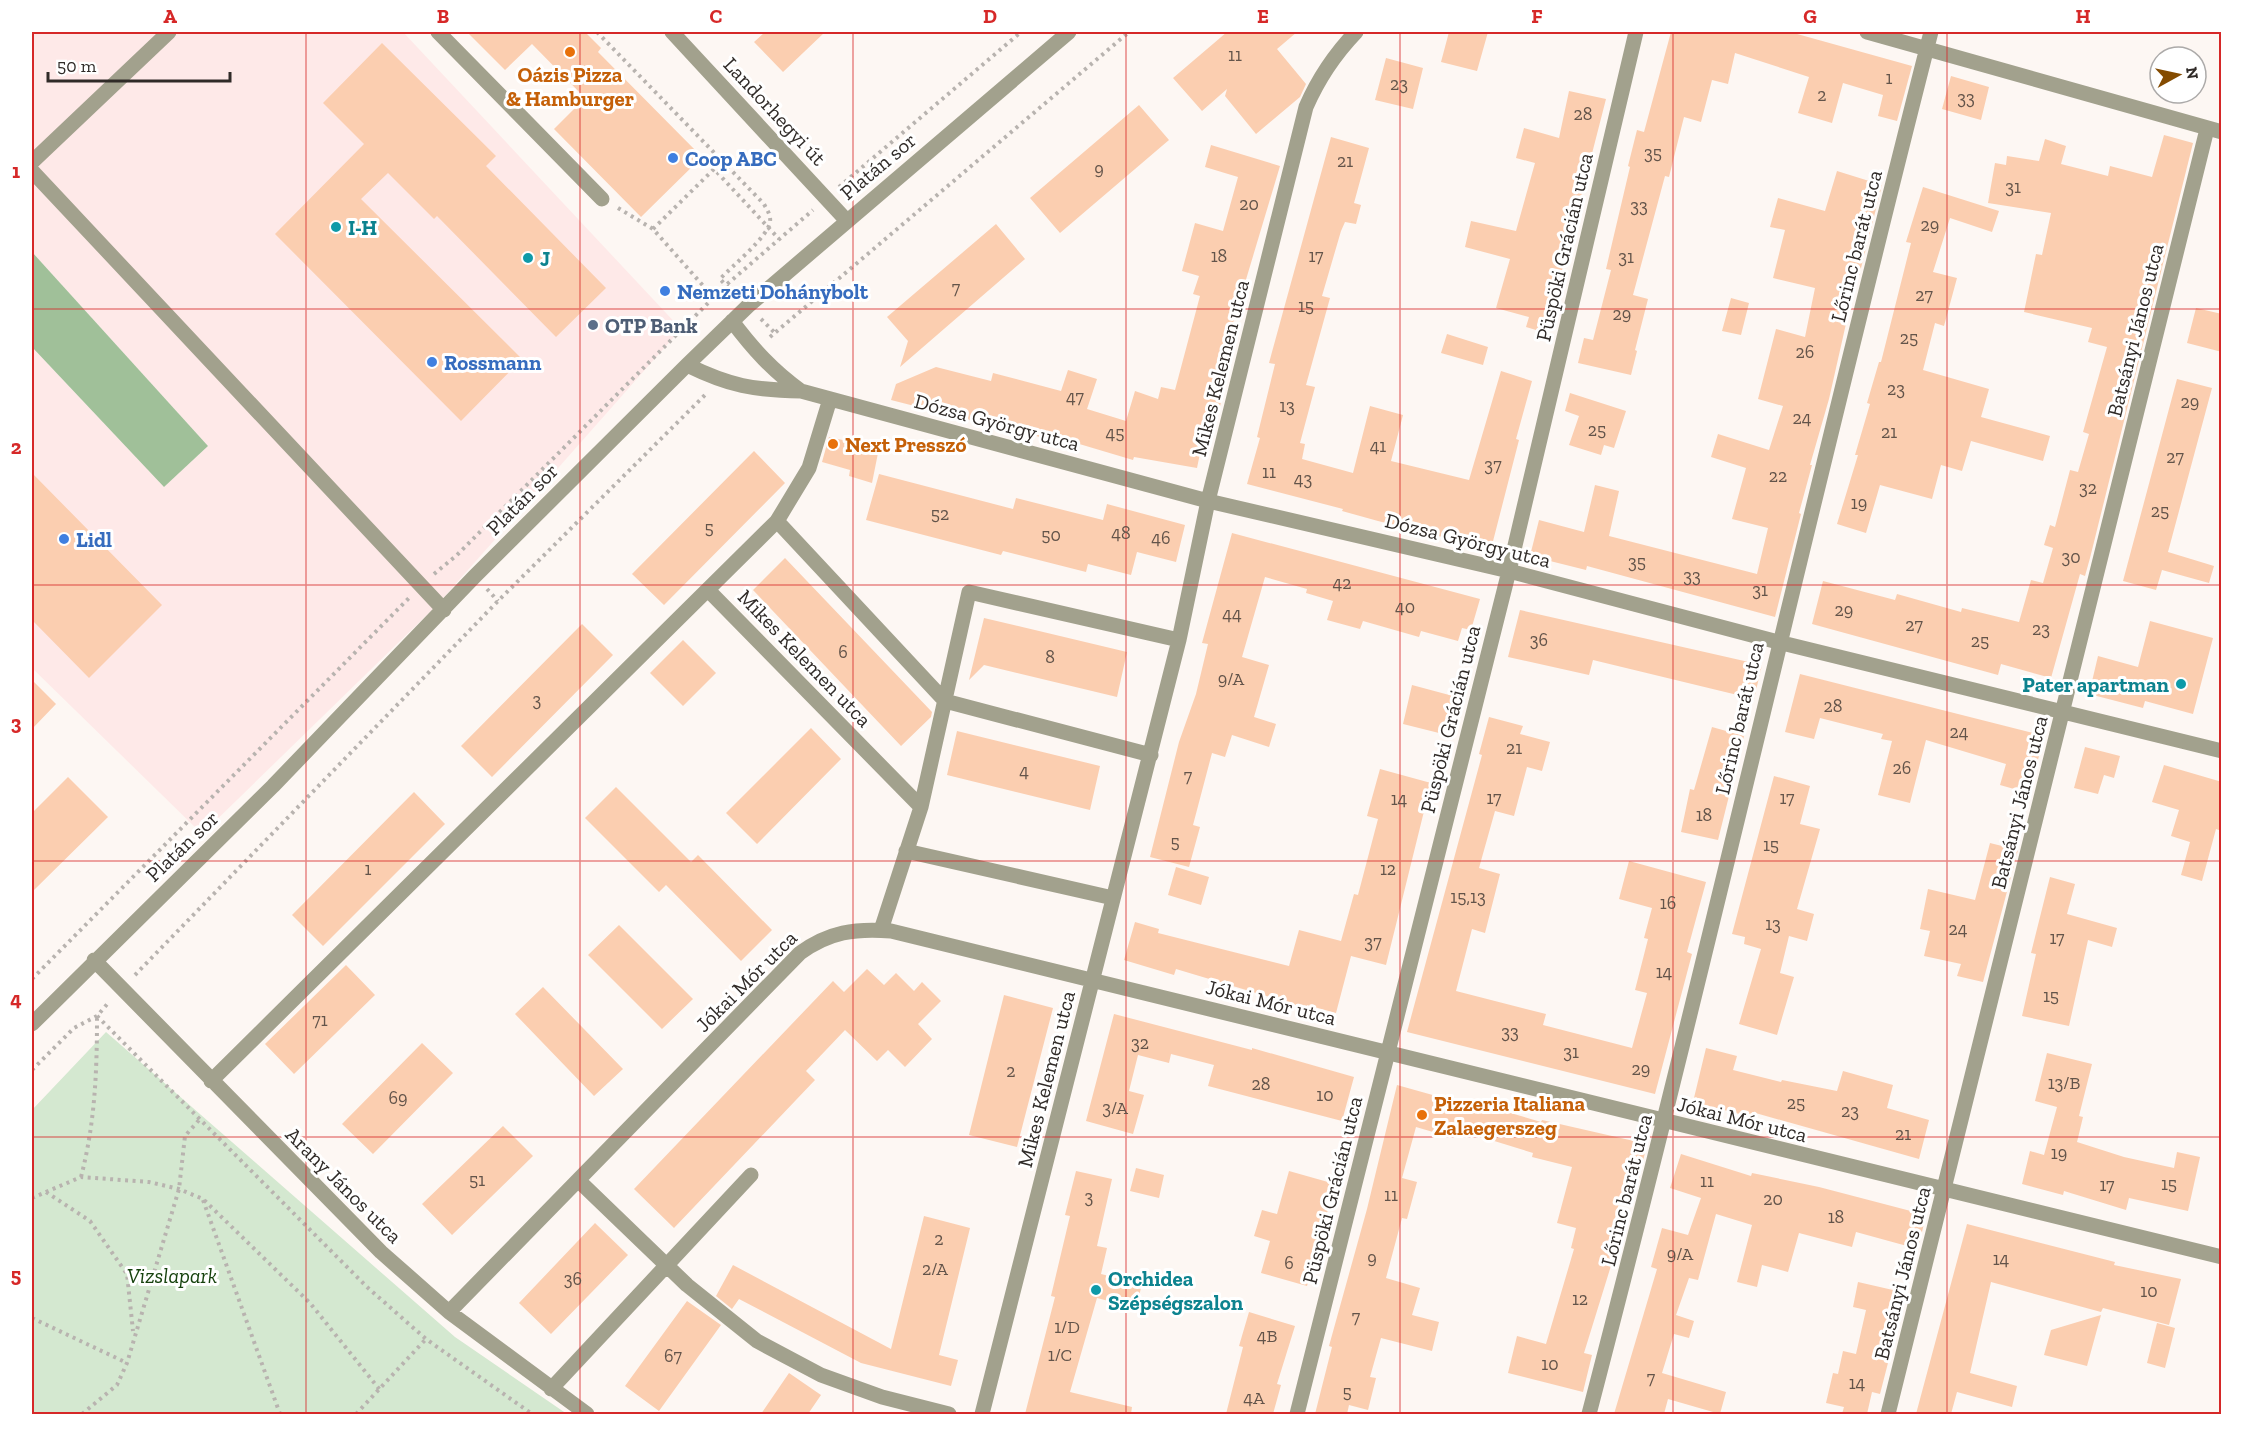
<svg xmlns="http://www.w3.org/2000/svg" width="2253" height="1446" viewBox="0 0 2253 1446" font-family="'Zilla Slab',serif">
  <rect width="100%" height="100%" fill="#fdf7f3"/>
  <path fill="#fee9e8" d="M32 32H403L681 329 437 605 202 834 32 668V347L164 487 208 446 32 252Z"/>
  <path fill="#d4e8d0" d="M106 1032 455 1337 567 1414H32V1110Z"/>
  <path fill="#a0c099" d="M32 252 208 446 164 487 32 347Z"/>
  <path fill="#fbceb0" d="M467 32H585L601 48 598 52 702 157 641 217 554 129 585 98 532 44 505 70Z
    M765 32H825L783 72 754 42Z
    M1227 32H1297L1277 49 1306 84 1300 97 1256 134 1225 96 1227 89 1202 111 1173 78Z
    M1449 32H1488L1477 71 1441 62Z
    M1671 32H1790L1912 66 1897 121 1878 116 1883 95 1843 83 1832 123 1798 113 1809 77 1735 53 1728 84 1712 80 1701 122 1684 117 1669 177 1665 176 1633 295 1648 299 1635 350 1637 351 1631 375 1578 363 1584 338 1593 340 1611 270 1606 269 1630 167 1628 166 1637 130 1644 132Z
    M382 43 496 156 486 166 606 288 556 337 437 216 434 219 388 173 361 199 522 359 461 421 275 234 364 144 323 103Z
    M1386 58 1423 68 1413 109 1375 100Z
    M1951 76 1989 87 1981 120 1942 109Z
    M1569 91 1606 99 1546 333 1526 327 1529 317 1496 308 1510 259 1465 247 1471 221 1516 231 1535 163 1516 158 1524 128 1559 138Z
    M1139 105 1169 140 1060 233 1030 198Z
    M2164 135 2193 143 2090 558 2085 576 2080 574 2051 678 2001 664 1998 675 1812 624 1823 581 1895 600 1897 594 1961 612 1962 608 2019 622 2031 580 2043 583 2053 548 2044 545 2050 525 2055 527 2070 470 2078 472 2089 434 2083 432 2107 347 2088 342 2092 328 2024 312 2036 254 2042 255 2051 213 1988 203 1995 163 2006 165 2007 156 2039 161 2045 139 2066 146 2061 164 2108 176 2110 166 2152 177Z
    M1331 137 1369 148 1354 203 1361 205 1356 224 1345 222 1341 231 1322 296 1330 298 1306 385 1315 387 1300 443 1305 444 1302 459 1353 473 1370 406 1403 415 1391 461 1469 480 1501 371 1532 381 1516 439 1519 440 1491 549 1378 521 1342 511 1343 509 1247 484 1260 438 1257 437 1275 364 1269 363Z
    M1211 145 1280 166 1233 323 1238 325 1218 401 1221 402 1214 431 1205 429 1197 468 1134 457 1133 460 1076 443 1075 448 1017 430 1016 432 891 400 896 384 936 367 991 381 993 373 1061 391 1068 370 1097 379 1087 409 1126 421 1135 391 1158 399 1161 387 1175 390 1200 296 1193 294 1199 276 1182 271 1195 223 1223 231 1238 177 1205 167Z
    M1837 171 1882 185 1859 276 1857 275 1829 399 1810 465H1812L1799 513 1801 514 1775 617 1587 566 1586 570 1530 556 1539 520 1584 532 1595 485 1619 491 1609 536 1757 574 1768 528 1732 519 1746 468 1711 457 1718 434 1769 450 1783 406 1758 399 1776 329 1805 337 1815 288 1773 278 1785 230 1770 227 1778 198 1825 211Z
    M1923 187 1999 211 1992 232 1950 218 1933 272 1957 278 1944 326 1935 323 1923 370 1989 389 1981 417 2050 436 2043 461 1971 441 1962 471 1941 465 1932 499 1880 485 1866 533 1837 524 1858 455H1855L1870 404 1867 403 1879 362H1881L1911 243 1906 242Z
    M996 224 1025 259 900 367 908 341 887 317Z
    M1731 298 1749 303 1741 335 1722 331Z
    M2196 308 2222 314V352L2187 343Z
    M1447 334 1488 347 1483 365 1441 353Z
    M2177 379 2212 388 2168 552 2214 566 2209 583 2162 570 2156 590 2123 581Z
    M1570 393 1626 411 1614 448 1604 445 1601 455 1569 445 1579 416 1565 411Z
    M829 437 879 448 872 483 849 476 850 470 822 462Z
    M754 451 785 483 664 605 632 574Z
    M32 473 162 605 89 678 32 620Z
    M879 474 1013 509 1016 498 1103 520 1107 504 1185 525 1176 562 1137 552 1131 575 1088 564 1086 572 1003 551 1001 555 866 520Z
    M1232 533 1480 599 1471 630 1462 628 1458 641 1421 631 1419 637 1363 621 1360 629 1327 620 1333 601 1306 593 1307 589 1265 577 1242 657 1269 665 1254 717 1276 724 1269 747 1232 735 1225 757 1212 753 1193 825 1200 827 1189 867 1150 857 1179 742 1196 694 1208 644 1202 643Z
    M785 558 932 712 931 717 901 746 753 590Z
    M1520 610 1762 665 1754 699 1593 660 1589 675 1508 657Z
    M984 618 1127 652 1117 697 984 665 969 680Z
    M2150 621 2213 638 2193 714 2145 701 2143 708 2089 694 2098 656 2138 667Z
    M582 624 613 655 492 777 461 746Z
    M683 640 716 673 683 706 650 673Z
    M1800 674 2045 736 2028 793 2000 785 2006 764 1926 740 1910 803 1878 795 1892 741 1881 739 1883 734 1820 718 1814 739 1785 732Z
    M32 680 56 704 32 729Z
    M1412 685 1453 696 1443 734 1403 724Z
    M1489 717 1523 726 1520 734 1550 742 1542 771 1527 767 1514 816 1495 811 1479 868 1500 874 1485 933 1472 929 1456 991 1546 1014 1543 1025 1632 1048 1647 993 1635 990 1648 939 1644 938 1652 908 1619 899 1629 861 1706 882 1687 952 1692 954 1655 1094 1407 1032 1482 755 1479 754Z
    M1712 727 1744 736 1718 840 1681 832 1690 789 1694 790Z
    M811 728 841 759 757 844 726 813Z
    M957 731 1100 766 1090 810 947 775Z
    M2085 747 2120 756 2114 778 2104 775 2098 794 2074 788Z
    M2164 765 2222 782V831L2216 829 2202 881 2181 875 2190 842 2171 836 2179 810 2152 802Z
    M1380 769 1431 783 1386 965 1351 956 1336 1013 1307 1005 1306 1008 1176 969 1174 975 1124 960 1135 922 1159 929 1158 933 1289 966 1299 930 1341 941 1354 894 1358 895 1378 819 1367 816Z
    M1774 776 1810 786 1800 824 1820 829 1797 909 1814 914 1807 941 1789 936 1780 973 1794 977 1777 1035 1739 1024 1761 949 1744 944 1745 937 1732 934Z
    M68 777 108 817 32 892V813Z
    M616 787 691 862 698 855 772 930 741 961 666 885 659 892 585 818Z
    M414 792 445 824 323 946 292 915Z
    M1990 843 2018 850 1983 982 1957 976 1961 964 1924 956 1930 931 1920 929 1928 889 1975 900Z
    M1176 867 1209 877 1201 905 1168 895Z
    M2050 877 2075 884 2067 914 2117 928 2112 947 2088 940 2069 1026 2022 1016 2036 954 2031 953Z
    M619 925 693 999 662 1029 588 955Z
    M346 965 375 995 294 1074 265 1044Z
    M867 969 884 985 896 973 914 991 922 982 941 1001 918 1024 932 1039 905 1067 888 1050 877 1061 845 1030 806 1071 815 1080 674 1228 634 1189 833 981 844 992Z
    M543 987 623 1069 594 1096 515 1014Z
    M1004 995 1053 1008 1017 1147 969 1135Z
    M1114 1014 1252 1050V1048L1354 1077 1342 1121 1208 1086 1214 1065 1171 1054 1169 1063 1138 1055 1129 1091 1144 1095 1133 1134 1086 1121Z
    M422 1043 453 1073 373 1154 342 1124Z
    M1706 1048 1737 1056 1733 1070 1781 1082 1782 1080 1837 1091 1843 1071 1893 1085 1887 1108 1929 1120 1919 1159 1752 1112 1751 1117 1693 1102Z
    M2047 1053 2092 1064 2079 1116 2083 1117 2077 1142 2124 1157 2174 1168 2177 1152 2200 1157 2188 1211 2129 1198 2126 1210 2064 1191 2063 1195 2022 1184 2030 1151 2044 1155 2057 1107 2035 1101Z
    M1397 1085 1479 1108 1480 1104 1541 1122 1542 1120 1647 1144 1638 1183 1625 1180 1609 1241 1618 1243 1584 1353 1592 1355 1583 1392 1508 1373 1517 1336 1546 1344 1574 1249 1571 1248 1576 1228 1557 1223 1572 1167 1532 1157 1533 1153 1452 1128 1450 1137 1416 1127 1402 1178 1417 1182 1407 1219 1402 1218 1386 1278 1420 1288 1412 1315 1439 1322 1432 1351 1381 1338 1370 1377 1376 1378 1368 1410 1349 1405 1347 1414H1315L1332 1347 1329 1346 1367 1209Z
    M503 1126 533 1156 452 1235 422 1204Z
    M1681 1154 1751 1176 1752 1173 1819 1187 1926 1215 1918 1249 1856 1232 1852 1247 1799 1233 1788 1272 1762 1265 1757 1287 1737 1282 1752 1225 1716 1214 1698 1280 1689 1278 1676 1315 1694 1321 1689 1338 1674 1334 1662 1373 1726 1392 1720 1414 1668 1399 1664 1414H1614L1657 1269 1651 1267 1662 1228 1688 1235 1701 1198 1670 1188Z
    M1136 1168 1164 1175 1159 1198 1130 1191Z
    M1076 1171 1112 1179 1097 1246 1107 1248 1101 1274 1142 1284 1136 1308 1097 1298 1070 1392 1132 1407 1131 1414H1025L1055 1297 1051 1296 1070 1216 1065 1215Z
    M1289 1171 1335 1184 1307 1286 1261 1273 1270 1241 1254 1236 1262 1210 1277 1214Z
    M924 1216 970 1228 939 1355 958 1360 951 1386 861 1363 739 1299 732 1309 716 1296 733 1265 891 1349Z
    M595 1223 628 1255 551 1334 519 1303Z
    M1967 1224 2115 1262 2114 1265 2181 1279 2169 1325 2103 1308 2101 1312 1991 1282 1970 1373 2017 1386 2012 1407 1957 1392 1951 1414H1916Z
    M1858 1282 1906 1293 1880 1394 1872 1392 1867 1414H1842L1844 1407 1826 1403 1833 1373 1838 1374 1843 1351 1856 1354 1866 1310 1853 1307Z
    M687 1301 721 1325 659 1411 625 1386Z
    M1249 1312 1295 1326 1277 1384 1281 1385 1273 1414H1226L1243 1347 1239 1346Z
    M2101 1315 2087 1366 2044 1355 2051 1330Z
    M2157 1323 2175 1328 2165 1368 2147 1363Z
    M789 1373 821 1395 808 1414H761Z"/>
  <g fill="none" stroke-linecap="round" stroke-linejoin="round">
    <path stroke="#b8b3af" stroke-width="4" stroke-dasharray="3 4.5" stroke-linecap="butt" d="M597 32 764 204C767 210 771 215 770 222 768 237 731 267 720 279L733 293
      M839 187 1021 32
      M618 208 653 229 714 298
      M653 229 714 169 779 239
      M761 319 775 333
      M770 337 1129 32
      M434 574 457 555 725 286 813 210
      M487 589 498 601
      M135 975 498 601 706 394
      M32 979 409 598
      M97 1016 367 1287 426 1339 532 1414
      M32 1070 74 1028 97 1016 109 1002
      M81 1177C95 1123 97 1072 97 1016
      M46 1192 90 1221 127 1274 133 1331
      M32 1198 81 1177 149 1182 179 1189 203 1199 310 1303 380 1390
      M203 1200 280 1414
      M32 1318 127 1363
      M82 1414 117 1385 127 1363 179 1189 185 1136 200 1119
      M356 1414 426 1339"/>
    <path stroke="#a2a18d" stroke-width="15" d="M438 32 602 199
      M672 32 847 221
      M1867 32 2222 132
      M32 162 169 32
      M32 171 444 610
      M732 321C753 349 773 371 801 391L1208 501 1509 571 1778 642 2222 751
      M687 365C730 386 753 390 801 391
      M777 521 945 701 1151 755
      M708 590 921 807 969 592 1179 640
      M906 851 1113 898
      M881 930 921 807
      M94 960 381 1252 449 1312 587 1414
      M32 1024 273 786 475 576 687 365 748 306 1069 32
      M211 1081 777 521 809 468 830 399
      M579 1181 687 1285 757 1341 821 1375 882 1397 949 1414
      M449 1312 800 953C829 932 855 928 891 931L2222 1257
      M551 1389 751 1175
      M982 1414 1179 640 1208 501 1306 107C1319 77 1334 55 1356 32
      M1297 1414 1509 571 1636 32
      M1589 1414C1709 955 1813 492 1931 32
      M1888 1414 2207 129"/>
  </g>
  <path fill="none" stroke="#d62828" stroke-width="1.5" stroke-opacity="0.55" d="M306 32V1414M580 32V1414M853 32V1414M1126 32V1414M1400 32V1414M1673 32V1414M1947 32V1414M32 309H2222M32 585H2222M32 861H2222M32 1137H2222"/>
  <g fill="#e8710a" stroke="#fff" stroke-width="2">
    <circle cx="570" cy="52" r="6"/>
    <circle cx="833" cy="444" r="6"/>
    <circle cx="1422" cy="1115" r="6"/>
  </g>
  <g fill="#3f7fe0" stroke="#fff" stroke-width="2">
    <circle cx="673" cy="158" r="6"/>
    <circle cx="665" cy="291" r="6"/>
    <circle cx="432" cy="362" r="6"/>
    <circle cx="64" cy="539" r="6"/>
  </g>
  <g fill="#0f9aa8" stroke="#fff" stroke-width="2">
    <circle cx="336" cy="227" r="6"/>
    <circle cx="528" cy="258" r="6"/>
    <circle cx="2181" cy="684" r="6"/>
    <circle cx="1096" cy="1290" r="6"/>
  </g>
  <circle fill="#5c6f8a" stroke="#fff" stroke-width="2" cx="593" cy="325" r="6"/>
  <g text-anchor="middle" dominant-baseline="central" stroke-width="6" stroke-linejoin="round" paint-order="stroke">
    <g font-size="18" fill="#63544a">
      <text x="1235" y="55">11</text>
      <text x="1889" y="78">1</text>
      <text x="1399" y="84">23</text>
      <text x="1822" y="95">2</text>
      <text x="1966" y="98">33</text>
      <text x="1583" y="114">28</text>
      <text x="1653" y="153">35</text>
      <text x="1345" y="161">21</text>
      <text x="1099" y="169">9</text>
      <text x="2013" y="187">31</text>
      <text x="1249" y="204">20</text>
      <text x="1639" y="206">33</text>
      <text x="1930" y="225">29</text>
      <text x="1219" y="256">18</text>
      <text x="1316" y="256">17</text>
      <text x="1626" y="257">31</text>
      <text x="956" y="288">7</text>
      <text x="1924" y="295">27</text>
      <text x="1306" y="306">15</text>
      <text x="1622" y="314">29</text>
      <text x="1909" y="338">25</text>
      <text x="1805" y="352">26</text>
      <text x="1896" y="389">23</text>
      <text x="1075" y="397">47</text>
      <text x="2190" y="402">29</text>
      <text x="1287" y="406">13</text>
      <text x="1802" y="418">24</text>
      <text x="1597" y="430">25</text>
      <text x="1889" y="432">21</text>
      <text x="1115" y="433">45</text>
      <text x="1378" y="446">41</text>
      <text x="2175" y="457">27</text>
      <text x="1493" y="465">37</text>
      <text x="1269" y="472">11</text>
      <text x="1778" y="476">22</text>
      <text x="1303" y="479">43</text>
      <text x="2088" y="488">32</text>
      <text x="1859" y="503">19</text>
      <text x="2160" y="511">25</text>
      <text x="940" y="514">52</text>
      <text x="709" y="528">5</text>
      <text x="1121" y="533">48</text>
      <text x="1051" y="535">50</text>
      <text x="1161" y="538">46</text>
      <text x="2071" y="557">30</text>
      <text x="1637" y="562">35</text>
      <text x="1692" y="576">33</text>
      <text x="1342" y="583">42</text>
      <text x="1760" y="590">31</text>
      <text x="1405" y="607">40</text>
      <text x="1844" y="610">29</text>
      <text x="1232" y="614">44</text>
      <text x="1914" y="625">27</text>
      <text x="2041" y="629">23</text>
      <text x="1539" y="640">36</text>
      <text x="1980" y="641">25</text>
      <text x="843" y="652">6</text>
      <text x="1050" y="657">8</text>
      <text x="1231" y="679">9/A</text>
      <text x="537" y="700">3</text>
      <text x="1833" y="706">28</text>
      <text x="1959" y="732">24</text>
      <text x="1514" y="748">21</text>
      <text x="1902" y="768">26</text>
      <text x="1024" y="771">4</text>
      <text x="1188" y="776">7</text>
      <text x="1494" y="798">17</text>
      <text x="1787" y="798">17</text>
      <text x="1399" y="799">14</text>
      <text x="1704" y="815">18</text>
      <text x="1175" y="842">5</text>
      <text x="1771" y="845">15</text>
      <text x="368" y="869">1</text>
      <text x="1388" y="869">12</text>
      <text x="1468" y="897">15,13</text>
      <text x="1668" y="903">16</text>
      <text x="1773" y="924">13</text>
      <text x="1958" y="929">24</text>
      <text x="2057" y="938">17</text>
      <text x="1373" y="942">37</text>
      <text x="1664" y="972">14</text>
      <text x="2051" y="996">15</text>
      <text x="320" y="1020">71</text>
      <text x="1510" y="1032">33</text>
      <text x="1140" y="1043">32</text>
      <text x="1571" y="1052">31</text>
      <text x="1641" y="1069">29</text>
      <text x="1011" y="1071">2</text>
      <text x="2064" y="1083">13/B</text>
      <text x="1261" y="1084">28</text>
      <text x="1325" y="1095">10</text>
      <text x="398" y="1098">69</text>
      <text x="1796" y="1103">25</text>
      <text x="1115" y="1108">3/A</text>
      <text x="1850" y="1111">23</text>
      <text x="1903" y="1134">21</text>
      <text x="2059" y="1153">19</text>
      <text x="477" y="1180">51</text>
      <text x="1707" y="1181">11</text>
      <text x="2169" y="1184">15</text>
      <text x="2107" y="1185">17</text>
      <text x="1391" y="1195">11</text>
      <text x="1089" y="1197">3</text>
      <text x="1773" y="1199">20</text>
      <text x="1836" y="1217">18</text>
      <text x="939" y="1239">2</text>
      <text x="1680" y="1254">9/A</text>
      <text x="1372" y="1258">9</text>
      <text x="2001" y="1259">14</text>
      <text x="1289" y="1263">6</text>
      <text x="935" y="1269">2/A</text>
      <text x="573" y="1279">36</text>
      <text x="2149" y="1291">10</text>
      <text x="1580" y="1299">12</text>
      <text x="1356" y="1317">7</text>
      <text x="1067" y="1327">1/D</text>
      <text x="1267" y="1336">4B</text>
      <text x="1060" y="1355">1/C</text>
      <text x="673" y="1356">67</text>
      <text x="1550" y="1364">10</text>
      <text x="1651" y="1378">7</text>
      <text x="1857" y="1383">14</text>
      <text x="1347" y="1392">5</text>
      <text x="1254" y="1398">4A</text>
    </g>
    <g font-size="21" font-weight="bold" fill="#c56008" stroke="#fff" text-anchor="start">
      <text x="570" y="74" text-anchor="middle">Oázis Pizza<tspan x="570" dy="24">&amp; Hamburger</tspan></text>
      <text x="845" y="444">Next Presszó</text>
      <text x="1434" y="1103">Pizzeria Italiana<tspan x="1434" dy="24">Zalaegerszeg</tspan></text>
    </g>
    <g font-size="21" fill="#302b28" stroke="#fff">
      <text transform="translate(775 111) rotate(47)">Landorhegyi út</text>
      <text transform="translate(878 166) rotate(-40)">Platán sor</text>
      <text transform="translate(1856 246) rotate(-76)">Lőrinc barát utca</text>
      <text transform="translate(1564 247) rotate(-77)">Püspöki Grácián utca</text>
      <text transform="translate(2135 330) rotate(-76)">Batsányi János utca</text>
      <text transform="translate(1220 368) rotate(-76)">Mikes Kelemen utca</text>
      <text transform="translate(997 422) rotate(15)">Dózsa György utca</text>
      <text transform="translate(522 499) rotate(-45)">Platán sor</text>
      <text transform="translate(1468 540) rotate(14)">Dózsa György utca</text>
      <text transform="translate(805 658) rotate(46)">Mikes Kelemen utca</text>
      <text transform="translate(1739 718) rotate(-77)">Lőrinc barát utca</text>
      <text transform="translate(1450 719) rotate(-76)">Püspöki Grácián utca</text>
      <text transform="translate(2019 802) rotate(-76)">Batsányi János utca</text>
      <text transform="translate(182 846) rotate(-44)">Platán sor</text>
      <text transform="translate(746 981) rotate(-45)">Jókai Mór utca</text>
      <text transform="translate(1271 1002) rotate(14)">Jókai Mór utca</text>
      <text transform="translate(1046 1079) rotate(-76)">Mikes Kelemen utca</text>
      <text transform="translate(1742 1119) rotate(14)">Jókai Mór utca</text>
      <text transform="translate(344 1185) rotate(45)">Arany János utca</text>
      <text transform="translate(1332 1190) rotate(-76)">Püspöki Grácián utca</text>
      <text transform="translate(1626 1190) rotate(-76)">Lőrinc barát utca</text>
      <text transform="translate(1902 1273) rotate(-76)">Batsányi János utca</text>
    </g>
    <g font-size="21" font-weight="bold" fill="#366cbe" stroke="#fff" text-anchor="start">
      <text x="685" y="158">Coop ABC</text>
      <text x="677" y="291">Nemzeti Dohánybolt</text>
      <text x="444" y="362">Rossmann</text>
      <text x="76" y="539">Lidl</text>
    </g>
    <g font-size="21" font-weight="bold" fill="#0d838f" stroke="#fff" text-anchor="start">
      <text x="348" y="227">I-H</text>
      <text x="540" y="258">J</text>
      <text x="2169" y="684" text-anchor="end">Pater apartman</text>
      <text x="1108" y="1278">Orchidea<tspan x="1108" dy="24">Szépségszalon</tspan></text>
    </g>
    <g font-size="21" font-weight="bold" fill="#4e5e75" stroke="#fff" text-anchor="start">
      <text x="605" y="325">OTP Bank</text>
    </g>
    <g font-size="21" font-style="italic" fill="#16420d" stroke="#fff">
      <text x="172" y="1275">Vizslapark</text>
    </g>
  </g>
  <rect width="2253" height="1446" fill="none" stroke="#ffffff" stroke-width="66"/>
  <g transform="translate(2178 75) rotate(82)"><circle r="28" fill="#ffffff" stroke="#acaaa9" stroke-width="1.5"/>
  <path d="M0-4.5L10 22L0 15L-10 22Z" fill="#844b00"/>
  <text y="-9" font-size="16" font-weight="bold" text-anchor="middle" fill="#302b28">N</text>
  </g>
  <path d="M48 72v9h182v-9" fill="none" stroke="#302b28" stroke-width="3"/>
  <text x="57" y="72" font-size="18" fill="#302b28" stroke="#ffffff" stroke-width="4.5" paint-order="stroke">50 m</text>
  <rect x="33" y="33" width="2187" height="1380" fill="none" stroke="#d62828" stroke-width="2"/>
  <g font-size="20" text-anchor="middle" font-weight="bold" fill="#d62828">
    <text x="170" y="23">A</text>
    <text x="443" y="23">B</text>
    <text x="716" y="23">C</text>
    <text x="990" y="23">D</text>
    <text x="1263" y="23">E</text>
    <text x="1537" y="23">F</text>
    <text x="1810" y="23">G</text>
    <text x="2083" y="23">H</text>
    <text x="16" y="178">1</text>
    <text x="16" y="454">2</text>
    <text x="16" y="730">3</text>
    <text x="16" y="1006">4</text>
    <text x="16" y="1282">5</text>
  </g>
</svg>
